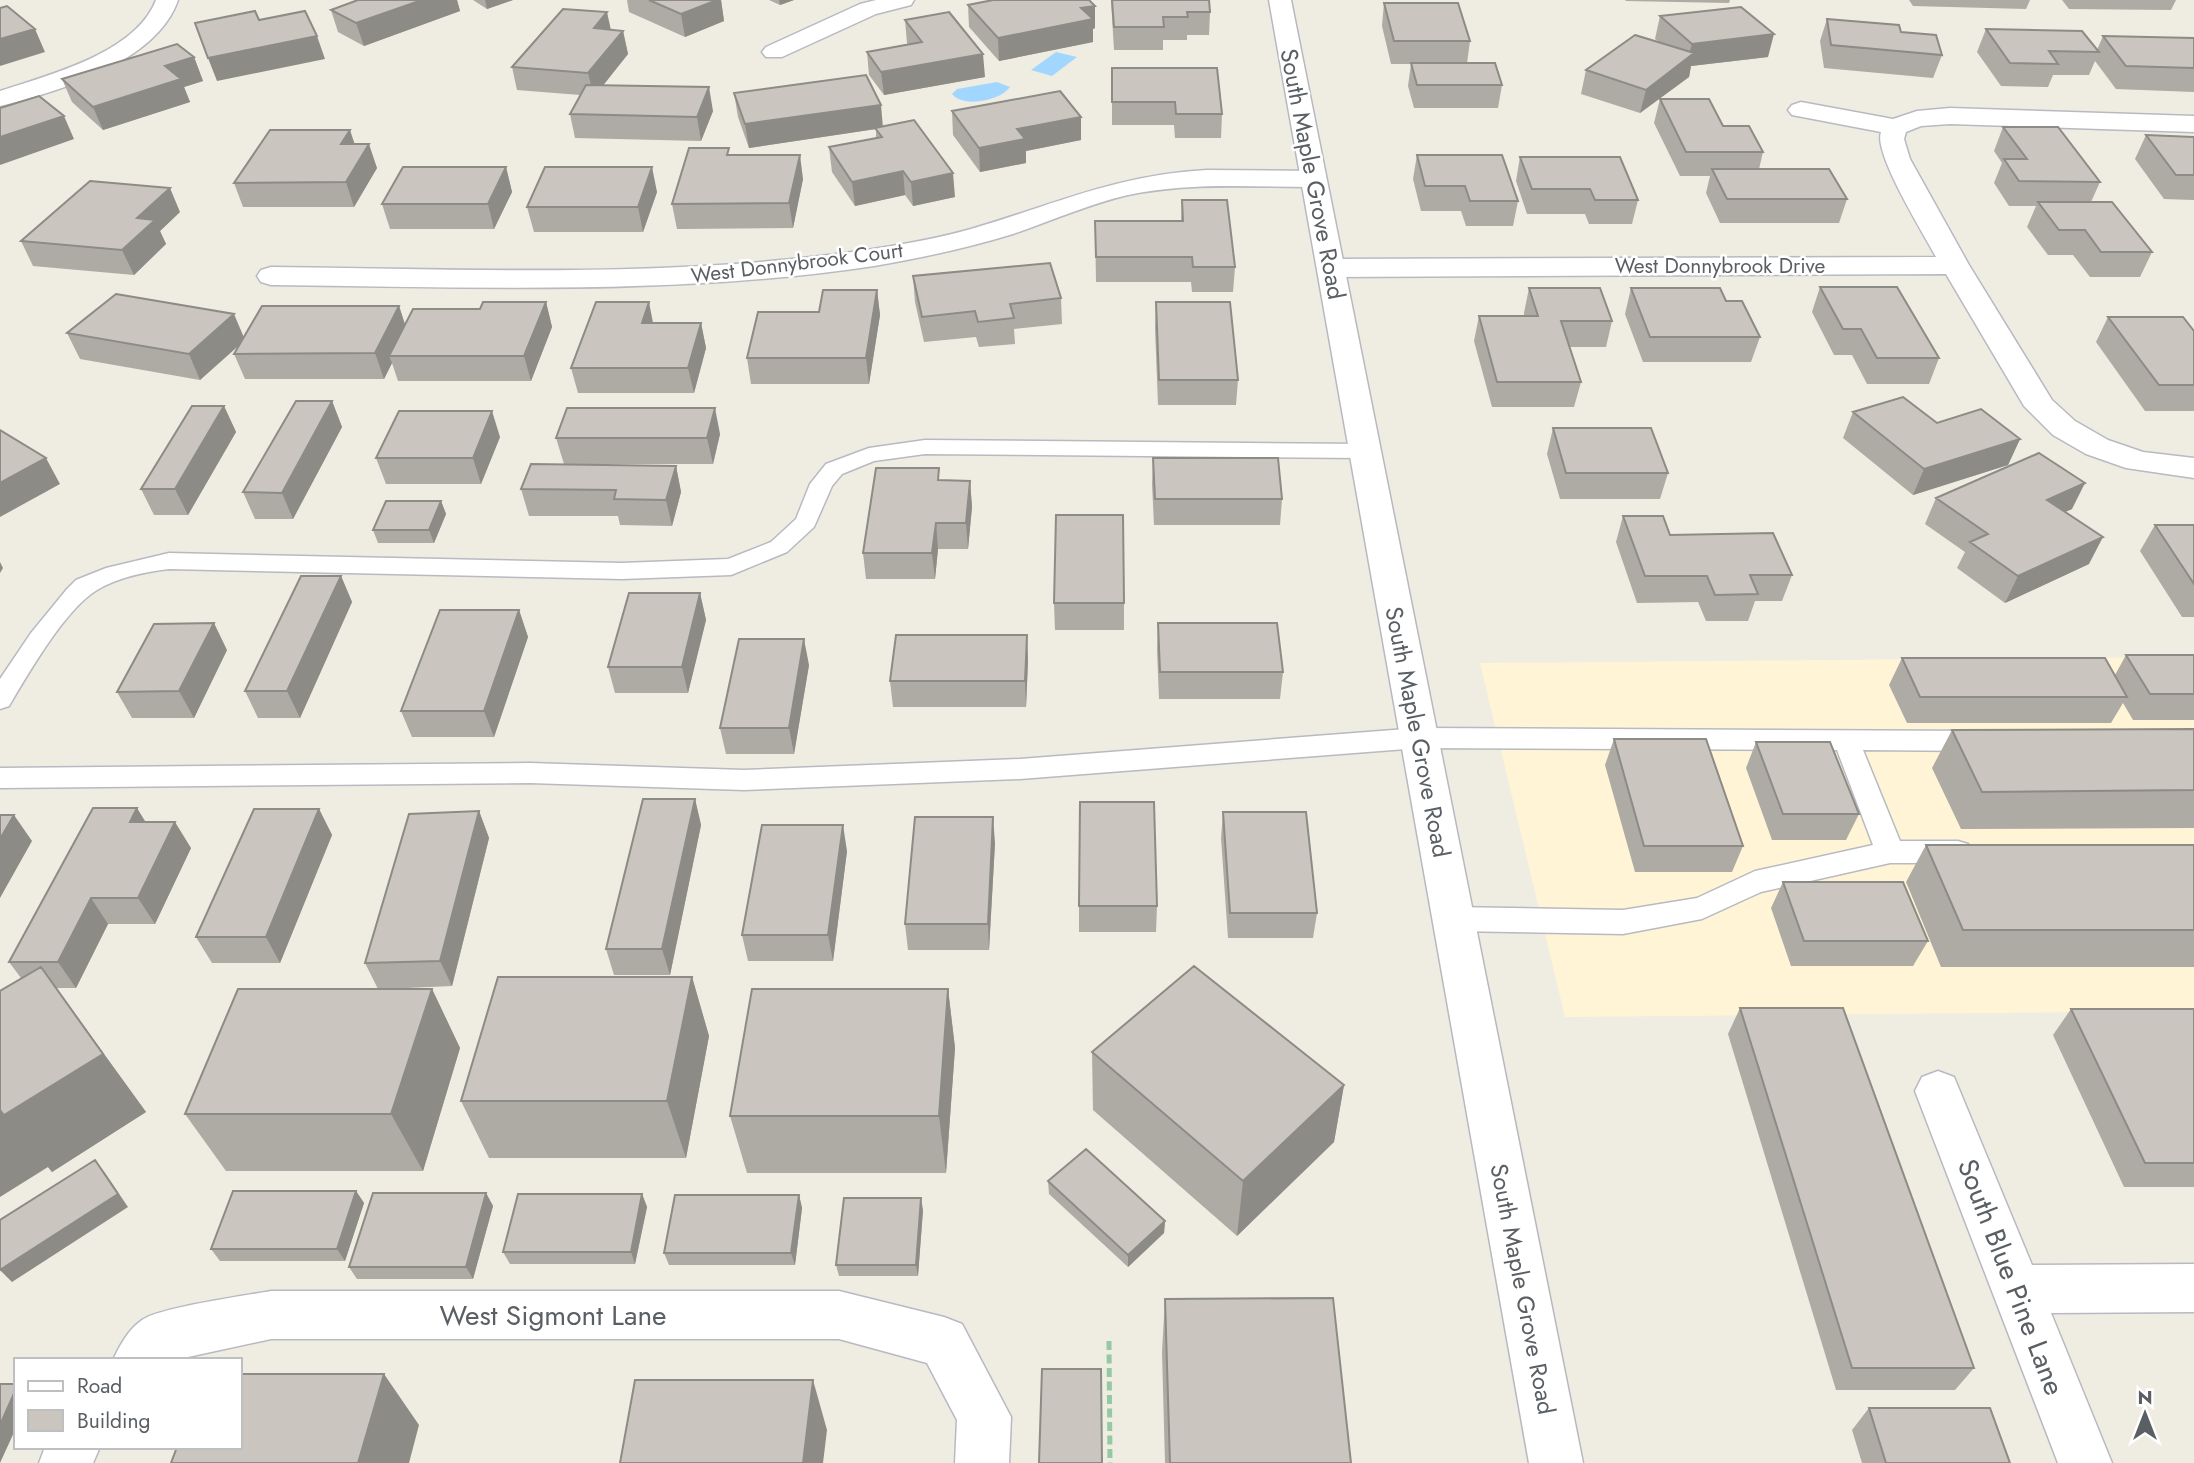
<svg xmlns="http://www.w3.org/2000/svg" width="2194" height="1463" viewBox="0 0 2194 1463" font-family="Jost,sans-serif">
  <rect width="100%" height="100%" fill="#efece2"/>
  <path fill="#fff5d6" d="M2194 657V1011L1565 1017 1480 663Z"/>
  <path fill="#a1d7ff" d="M1056 52 1077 57 1052 76 1031 70Z
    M997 82 1010 87C1000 101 963 108 952 94L957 89Z"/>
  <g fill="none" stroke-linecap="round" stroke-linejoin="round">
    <defs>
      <path id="lane" d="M925 440 1364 444 1372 446 1375 451 1372 456 1364 458 925 454 874 461 842 474 832 486 814 527 787 552 731 575 622 579 169 569C145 572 118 577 97 590 65 609 28 674 9 706L0 709V679L31 633 67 589 76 580 106 568 169 553 622 563 728 559 771 542 796 519 810 484 826 464 869 448Z
        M1419 728 1981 731 1990 734 1994 741 1990 748 1981 751 1863 750 1900 841H1958L1968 844 1972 852 1968 860 1958 863H1890L1761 892 1702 919 1623 934 1453 931 1443 927 1438 919 1443 911 1453 907 1623 910 1697 898 1755 871 1873 845 1837 750 1419 748 1020 779 744 790 530 783 0 788V768L530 763 744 770 1020 759Z"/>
      <path id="street" d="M156 0H178C157 62 58 92 0 106V91C49 75 136 53 156 0Z
        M876 0H914L911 5 876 14 782 57H766L762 52 766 47 860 4Z
        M1801 102 1893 119 1917 111 1950 108 2194 116V132L1950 124 1921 126 1906 132 1904 139 1910 159 1969 265 2052 400 2075 421 2108 440 2143 452 2194 458V478L2126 468 2086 454 2053 435 2024 406 1946 274 1332 277 1322 274 1318 268 1322 262 1332 259 1936 257C1924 234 1873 153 1881 132L1792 115 1788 110 1792 105Z
        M1207 170 1313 171 1322 173 1326 179 1322 185 1313 187C1252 187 1189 182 1128 195 1089 204 1051 221 1013 234 967 248 921 258 874 266 675 296 472 287 271 285L261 282 257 276 261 270 271 267C471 269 674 279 873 249 906 244 939 238 971 229 1056 204 1116 175 1207 170Z
        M1938 1071 1954 1077 2032 1265 2194 1264V1312L2051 1313 2112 1463H2058L1915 1091 1922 1077Z
        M271 1291H839L944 1317 962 1324 1011 1417 1009 1463H955L957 1420 927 1363 839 1339H271L174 1360H113C120 1345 128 1330 142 1320 161 1307 244 1296 271 1291Z
        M45 1447H100L93 1463H39Z"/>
      <path id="secondary" d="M1269 0H1291L1583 1463H1529Z"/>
    </defs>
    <use href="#lane" stroke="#b7bac0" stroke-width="3"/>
    <use href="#street" stroke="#b7bac0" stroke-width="3"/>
    <use href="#secondary" stroke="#b6b9c0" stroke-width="3"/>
    <path stroke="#94caa3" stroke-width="5" stroke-dasharray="9 4.5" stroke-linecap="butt" d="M1109 1341 1110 1463"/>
    <use href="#lane" fill="#fff" fill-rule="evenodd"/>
    <use href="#street" fill="#fff" fill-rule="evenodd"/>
    <use href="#secondary" fill="#fff" fill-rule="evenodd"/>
  </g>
  <path fill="#aeaaa4" d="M356 0H457L460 11 364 46 338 32 331 10Z
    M473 0H513L487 9Z
    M627 0H721L724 21 685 37 629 12Z
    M769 0H794L780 5Z
    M1111 0H1209L1210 12 1209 35H1187V40H1163V50H1114Z
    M1625 0H1730L1729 3 1626 1Z
    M1909 0H2030L2026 9 1913 6Z
    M2062 0H2176L2171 10 2069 9Z
    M1384 3 1470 41 1467 63 1502 85 1498 108H1414L1408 86 1411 64H1391L1382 26Z
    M968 5 1095 6V28L1093 29V42L999 61 969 27Z
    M1660 16 1768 57 1691 66 1689 77 1640 113 1581 94 1586 70 1659 42 1655 39Z
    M1827 19 1901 32 1942 55 1933 78 1824 68 1820 41Z
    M905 20 985 77 884 95 869 75 867 52 908 44 907 43Z
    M1986 29 2097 50 2103 36 2194 38V92L2116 89 2095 61 2089 75H2053L2048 87 2001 86 1977 52Z
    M611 30 623 31 628 54 603 85 713 111 701 141 575 138 570 114 580 95 517 90 512 67Z
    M194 57 203 81 184 87 190 102 103 130 72 102 62 79Z
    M1112 68 1222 114 1221 138H1175L1174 125H1112Z
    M734 93 883 126 955 197 913 206 905 195 855 206 832 172 829 147 876 138V129L749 148 738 117Z
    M1660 99 1723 126 1763 152 1759 169 1847 199 1839 223H1720L1706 193 1710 176H1680L1654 123Z
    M952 111 1081 117V140L1026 151V163L980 172 953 135Z
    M2003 127 2100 182 2091 202 2152 252 2140 277H2090L2073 255H2048L2027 227 2036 206H2009L1994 183 2002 163 1994 151Z
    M2146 135 2194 137V200L2164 199 2135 159Z
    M355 144 377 168 354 207H243L234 183Z
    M1417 155 1518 201 1513 226H1466L1461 211H1421L1413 179Z
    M1520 157 1638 200 1632 224H1589L1585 214H1527L1516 181Z
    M506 167 512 192 494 229H390L382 204Z
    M803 179 793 228 677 229 672 204Z
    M657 192 643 232H534L527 207Z
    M1182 200 1235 267 1233 292H1192L1191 282H1096L1095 221H1181Z
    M180 212 160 231 166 244 134 275 33 266 21 241Z
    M913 276 1061 298 1062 324 1014 329 1015 344 979 347 976 337 924 342 915 302Z
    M1820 287 1939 358 1929 384H1867L1852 355H1834L1812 312Z
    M1529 288 1612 321 1606 347H1569L1581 382 1574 407H1492L1474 341 1479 316H1524V313Z
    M1631 288 1726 301 1760 337 1751 362H1643L1625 314Z
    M877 290 880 315 869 384H751L747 358Z
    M546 302 552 327 531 381H398L392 363 384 379H245L234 354 240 344 200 380 80 359 67 333 244 338 399 306 405 324 480 309Z
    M1156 302 1238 380 1236 405H1158L1155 328Z
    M2108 317 2194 331V411H2145L2096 342Z
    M701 323 706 348 694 393H578L571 368Z
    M332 401 342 427 293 519H255L243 492Z
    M224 406 236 432 188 515H154L141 489Z
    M1853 412 1937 423 2020 439 2008 465 1913 495 1843 438Z
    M1553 428 1668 473 1660 499H1560L1547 454Z
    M720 434 713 464H564L556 438Z
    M500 437 481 484H386L376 458Z
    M1153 458 1282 499 1280 525H1154L1152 484Z
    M676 466 681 492 672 526 620 525 618 516H529L521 489Z
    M940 480 970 481 972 507 968 549H938L935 579H866L863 553Z
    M1936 498 2072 509 2065 512 2089 564 2005 603 1957 568 1965 552 1925 524Z
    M441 501 446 514 434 543H378L373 530Z
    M1623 516 1670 535 1792 575 1782 601H1755L1748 621H1706L1698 602 1637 603 1616 542Z
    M2155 525H2194V617H2182L2140 551Z
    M341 576 352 602 300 718H258L245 691Z
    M700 593 706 620 688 693H615L608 667Z
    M1054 603H1124V630H1055Z
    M519 610 528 637 494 737H412L401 711Z
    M1158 623 1283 672 1280 699H1159L1157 650Z
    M1027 635 1028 661 1026 707H893L890 681Z
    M227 650 194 718H132L117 692Z
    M2126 655H2194V720H2133L2123 703 2111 723H1907L1889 685 1902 658 2115 675Z
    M809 665 794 754H726L720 728Z
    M2194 729V828L1961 829 1932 768 1952 730Z
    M1614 739 1743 846 1732 872H1635L1605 765Z
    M1756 742 1859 814 1846 840H1772L1746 768Z
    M695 799 701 825 670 975H614L606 949Z
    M319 809 332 835 280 963H212L196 937Z
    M479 811 489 838 452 986 383 989H432L460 1048 423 1171H226L185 1114 378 989 365 963Z
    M1223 812 1317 913 1313 938H1228L1221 838Z
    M146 822 191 848 155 924H108L76 988H56L146 1112 52 1172 48 1167 21 978 9 962Z
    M995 843 989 950H908L905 924Z
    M1926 845H2194V967H1941L1906 882Z
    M847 851 833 961H748L742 935Z
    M1783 882 1928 941 1913 966H1791L1771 908Z
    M1079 906H1157L1156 932H1079Z
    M692 977 709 1036 686 1158H489L461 1101Z
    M948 989 955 1048 946 1173H747L730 1116Z
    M1740 1008 1974 1368 1955 1390H1836L1728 1034Z
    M2071 1009H2194V1187H2124L2053 1035Z
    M1092 1052 1344 1085 1334 1142 1237 1236 1093 1110Z
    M1048 1181 1165 1221 1164 1233 1128 1267 1049 1194Z
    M356 1191 364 1203 345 1261H220L211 1249Z
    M486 1193 493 1206 473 1279H357L349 1267Z
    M642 1194 647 1207 635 1264H510L503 1252Z
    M799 1195 802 1208 795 1265H669L664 1253Z
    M923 1210 918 1276H839L836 1265Z
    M1165 1299 1351 1463H1165L1162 1352Z
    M1869 1408 2010 1463H1862L1852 1430Z"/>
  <path fill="#8d8b86" d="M422 0H457L460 11 364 46 356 23Z
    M485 0H513L487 9Z
    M697 0H721L724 21 685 37 681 14Z
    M779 0H794L780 5Z
    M1095 6V28L1093 29V42L999 61 998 38 1081 8Z
    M607 12 612 35 594 28Z
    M35 29 45 52 0 66V39Z
    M623 31 628 54 594 97 588 73Z
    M1774 34 1768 57 1691 66 1689 77 1640 113 1646 90 1688 58 1692 44Z
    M317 36 325 59 217 81 208 58Z
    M983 54 985 77 884 95 881 72Z
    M194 57 203 81 184 87 190 102 103 130 93 107 165 66Z
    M709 87 713 111 701 141 697 117Z
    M881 105 883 128H875L876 129 749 148 745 124Z
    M64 116 74 139 0 165V137Z
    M1081 117V140L1026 151V163L980 172 979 148 1017 129Z
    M350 130 358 154 341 144Z
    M369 144 377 168 354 207 346 182Z
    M800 155 803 179 793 228 789 203Z
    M506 167 512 192 494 229 488 204Z
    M652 167 657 192 643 232 638 207Z
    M903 171 905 195 855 206 852 182Z
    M953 173 955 197 913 206 911 182Z
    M170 188 180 212 160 231 166 244 134 275 122 250 137 218Z
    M877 290 880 315 869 384 866 358Z
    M546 302 552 327 531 381 524 356Z
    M649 302 654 328 642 323Z
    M399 306 407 331 389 356 392 363 384 379 375 353Z
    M234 314 245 340 200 380 189 354Z
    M701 323 706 348 694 393 688 368Z
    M332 401 342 427 293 519 282 493Z
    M224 406 236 432 188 515 175 489Z
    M715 408 720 434 713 464 707 438Z
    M492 411 500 437 481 484 473 458Z
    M2020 439 2008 465 1913 495 1924 469Z
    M46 458 60 484 0 517V483Z
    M676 466 681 492 672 526 666 500Z
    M970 481 972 507 968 549 966 523Z
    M2085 483 2072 509 2034 526 2047 500Z
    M441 501 446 514 434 543 429 530Z
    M936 523 938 549 935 579 932 553Z
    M2103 537 2089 564 2005 603 2018 576Z
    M0 562 3 568 0 573Z
    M341 576 352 602 300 718 287 691Z
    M700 593 706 620 688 693 682 667Z
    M519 610 528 637 494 737 484 711Z
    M214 623 227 650 194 718 179 691Z
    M1027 635 1028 661 1026 707 1025 681Z
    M804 639 809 665 794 754 789 728Z
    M695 799 701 825 670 975 662 949Z
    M137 808 153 834 130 822Z
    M319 809 332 835 280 963 266 937Z
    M479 811 489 838 452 986 440 961Z
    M14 815 32 841 0 898V839Z
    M993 817 995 843 989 950 988 924Z
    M175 822 191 848 155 924 138 898Z
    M843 825 847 851 833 961 828 935Z
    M91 898 108 924 76 988 58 962Z
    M41 967 146 1112 52 1172 48 1167 0 1197V1110Z
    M692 977 709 1036 686 1158 667 1101Z
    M432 989 460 1048 423 1171 391 1114Z
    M948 989 955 1048 946 1173 939 1116Z
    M1344 1085 1334 1142 1237 1236 1243 1181Z
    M95 1160 105 1173 128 1207 12 1282 0 1270Z
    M356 1191 364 1203 345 1261 337 1249Z
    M486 1193 493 1206 473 1279 466 1267Z
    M642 1194 647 1207 635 1264 631 1252Z
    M799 1195 802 1208 795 1265 791 1253Z
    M921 1198 923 1210 918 1276 916 1265Z
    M1165 1221 1164 1233 1128 1267V1255Z
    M384 1374 419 1425 409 1463H358Z
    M813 1380 827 1430 823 1463H803Z
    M16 1389V1428L0 1463V1425Z"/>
  <path fill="#cac6bf" stroke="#8d8b86" stroke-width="2" d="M358 0H422L356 23 331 10Z
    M649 0H717L681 14Z
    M993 0H1089L1095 6 1081 8 1093 19 998 38 968 5Z
    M1112 0H1209L1210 12H1187L1188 17H1163L1164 27H1114Z
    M1384 3H1458L1470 41H1394Z
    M7 6 35 29 0 39V8Z
    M1741 7 1774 34 1692 44 1660 16Z
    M563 9 607 12 594 28 623 31 588 73 512 67Z
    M255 11 259 20 305 11 317 36 208 58 195 23Z
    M949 12 983 54 881 72 867 52 922 42 905 20Z
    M1827 19 1899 25 1901 32 1936 35 1942 55 1831 45Z
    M1986 29 2082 31 2099 52 2049 51 2058 64 2010 63Z
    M1635 35 1694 53 1646 90 1586 70Z
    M2103 36 2194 38V68L2126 66Z
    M177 44 194 57 165 66 181 79 93 107 62 79Z
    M1411 63H1495L1502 85H1417Z
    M1112 68H1217L1222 114H1176L1175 102H1112Z
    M866 75 881 105 745 124 734 93Z
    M586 85 709 87 697 117 570 114Z
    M1060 91 1081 117 1017 129 1025 139 979 148 952 111Z
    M39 96 64 116 0 137V108Z
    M1660 99H1709L1723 126H1749L1763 152H1686Z
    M914 120 953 173 911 182 903 171 852 182 829 147 882 137 875 128Z
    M2003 127H2058L2100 182 2019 181 2004 159H2027Z
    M270 130H350L341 144H369L346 182 234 183Z
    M2146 135 2194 137V175H2176Z
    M689 148H729L727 155H800L789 203 672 204Z
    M1417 155H1502L1518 201H1470L1465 186H1425Z
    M1520 157H1620L1638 200H1595L1590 189H1532Z
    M403 167H506L488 204H382Z
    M545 167H652L638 207H527Z
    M1712 169H1829L1847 199H1727Z
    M90 181 170 188 137 218 155 220 122 250 21 241Z
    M1182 200H1227L1235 267H1193L1192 257H1096L1095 221H1183Z
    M2038 202H2112L2152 252H2101L2085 230H2059Z
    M1050 263 1061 298 1010 304 1014 318 978 322 975 311 922 317 913 276Z
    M1820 287H1897L1939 358H1877L1861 329H1843Z
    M1529 288H1600L1612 321H1561L1581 382H1497L1479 316H1538Z
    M1631 288H1720L1726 301H1742L1760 337H1650Z
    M823 290H877L866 358H747L758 312H819Z
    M116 294 234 314 189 354 67 333Z
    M483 302H546L524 356H389L413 309H480Z
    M596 302H649L642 323H701L688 368H571Z
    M1156 302H1230L1238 380H1159Z
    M262 306H399L375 353 234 354Z
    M2108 317H2183L2194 331V385H2159Z
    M1903 397 1937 423 1981 409 2020 439 1924 469 1853 412Z
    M296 401H332L282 493 243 492Z
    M192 406H224L175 489H141Z
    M567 408H715L707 438H556Z
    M399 411H492L473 458H376Z
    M1553 428H1651L1668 473H1566Z
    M0 430 46 458 0 483Z
    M2039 453 2085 483 2047 500 2103 537 2018 576 1970 542 1988 534 1936 498Z
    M1153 458H1278L1282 499H1155Z
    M531 464 676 466 666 500 614 499 616 490 521 489Z
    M876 468H939L938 480 970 481 966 523H936L932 553H863Z
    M386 501H441L429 530H373Z
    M1056 515H1123L1124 603H1054Z
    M1623 516H1663L1670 535 1773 533 1792 575H1750L1758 594 1715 595 1707 576H1645Z
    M2155 525H2194V584Z
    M301 576H341L287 691H245Z
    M629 593H700L682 667H608Z
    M440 610H519L484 711H401Z
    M214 623 179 691 117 692 154 624Z
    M1158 623H1277L1283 672H1160Z
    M896 635H1027L1025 681H890Z
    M739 639H804L789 728H720Z
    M2126 655H2194V694H2150Z
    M1902 658H2105L2127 697H1920Z
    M2194 729V790L1982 792 1952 730Z
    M1614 739H1706L1743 846H1644Z
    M1756 742H1830L1859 814H1783Z
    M643 799H695L662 949H606Z
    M1080 802H1154L1157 906H1079Z
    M93 808H137L130 822H175L138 898H91L58 962H9Z
    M254 809H319L266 937H196Z
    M479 811 440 961 365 963 409 814Z
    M1223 812H1306L1317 913H1230Z
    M0 815H14L0 839Z
    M915 817H993L988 924H905Z
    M762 825H843L828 935H742Z
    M1926 845H2194V930H1963Z
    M1783 882H1903L1928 941H1804Z
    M1194 966 1344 1085 1243 1181 1092 1052Z
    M41 967 103 1054 4 1115 0 1110V991Z
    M498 977H692L667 1101H461Z
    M238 989H432L391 1114H185Z
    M752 989H948L939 1116H730Z
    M1740 1008H1843L1974 1368H1852Z
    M2071 1009H2194V1163H2145Z
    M1086 1149 1165 1221 1128 1255 1048 1181Z
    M95 1160 118 1194 0 1270V1220Z
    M233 1191H356L337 1249H211Z
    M373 1193H486L466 1267H349Z
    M518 1194H642L631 1252H503Z
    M675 1195H799L791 1253H664Z
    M844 1198H921L916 1265H836Z
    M1333 1298 1351 1463H1170L1165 1299Z
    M1042 1369H1101L1102 1463H1039Z
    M240 1374H384L358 1463H171L177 1447H240Z
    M635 1380H813L803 1463H620Z
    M0 1384H16V1389L0 1425Z
    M1869 1408H1990L2010 1463H1886Z"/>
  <g text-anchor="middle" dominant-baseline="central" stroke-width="5" stroke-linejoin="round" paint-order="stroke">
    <g font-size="21" fill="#5a5f64" stroke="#fff">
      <text transform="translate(797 263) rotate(-7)">West Donnybrook Court</text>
      <text x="1720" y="266">West Donnybrook Drive</text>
    </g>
    <g font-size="24" fill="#5a5f64" stroke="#fff">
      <text transform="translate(1313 174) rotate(79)">South Maple Grove Road</text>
      <text transform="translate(1418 732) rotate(79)">South Maple Grove Road</text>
      <text transform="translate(1523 1289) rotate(79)">South Maple Grove Road</text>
    </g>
    <g font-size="28" fill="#5a5f64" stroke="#fff">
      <text transform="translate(2011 1277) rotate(69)">South Blue Pine Lane</text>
      <text x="553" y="1315">West Sigmont Lane</text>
    </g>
  </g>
  <rect x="14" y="1358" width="228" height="91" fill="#ffffff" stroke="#bdbfc1" stroke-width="2"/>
  <rect x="28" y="1381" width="35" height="10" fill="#ffffff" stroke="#bdbfc1" stroke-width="2"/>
  <text x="77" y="1393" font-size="21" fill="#5a5f64">Road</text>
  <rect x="28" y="1410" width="35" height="21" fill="#cac6bf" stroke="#bdbfc1" stroke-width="2"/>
  <text x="77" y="1428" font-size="21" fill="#5a5f64">Building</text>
  <g transform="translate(2145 1414)" stroke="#ffffff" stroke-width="5" paint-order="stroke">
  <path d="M0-5L12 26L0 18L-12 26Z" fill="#5a5f64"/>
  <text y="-10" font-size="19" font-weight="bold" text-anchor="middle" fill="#5a5f64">N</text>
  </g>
</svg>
